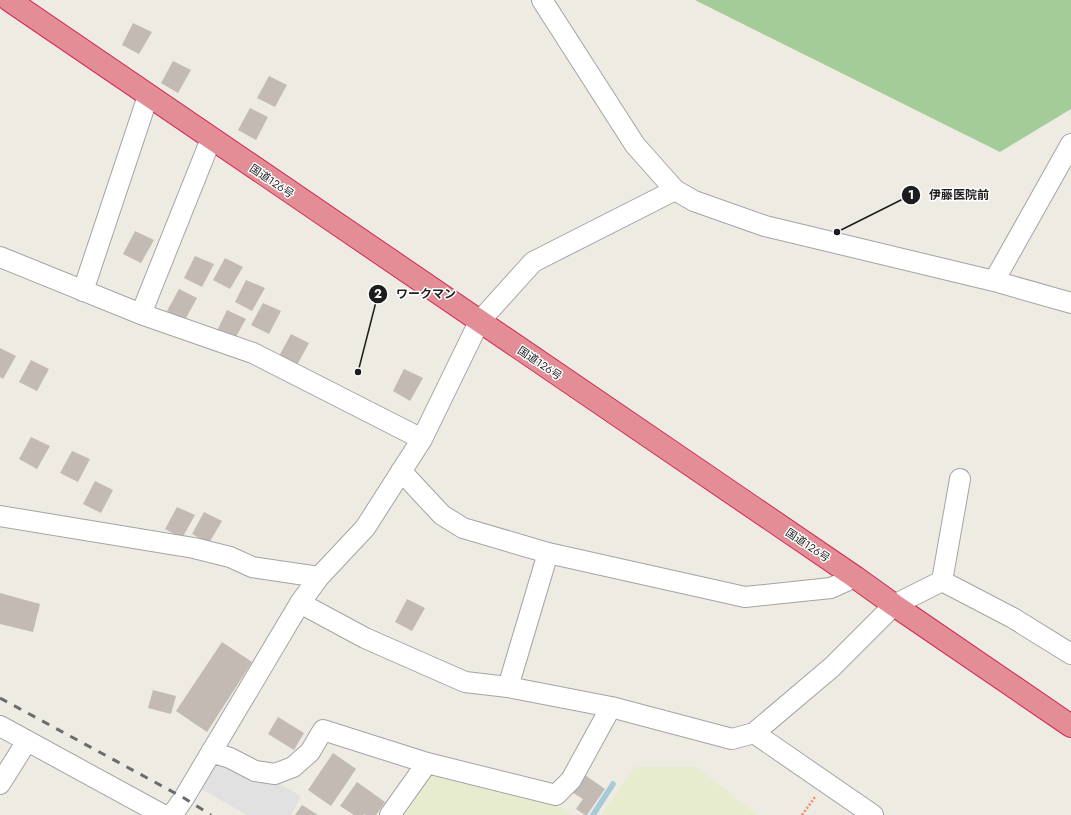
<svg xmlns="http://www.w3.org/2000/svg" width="1071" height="815" viewBox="0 0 1071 815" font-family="Jost,'Noto Sans JP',sans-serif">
  <rect width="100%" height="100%" fill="#eeebe3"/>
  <path fill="#e8eccf" d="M635 767H697L757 815H601Z
    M427 774 556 803 571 815H400Z"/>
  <path fill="#a4cc99" d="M695 0H1071V109L1000 152Z"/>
  <path fill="#e1e1e1" d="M216 759 278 783 301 796 291 815H247L198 787Z"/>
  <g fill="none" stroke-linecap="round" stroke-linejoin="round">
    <path stroke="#a5cada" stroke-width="5.5" d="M593 815 613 784"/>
  </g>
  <path fill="#c2bab3" d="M133 23 152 32 139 54 122 45Z
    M173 61 191 70 178 93 161 83Z
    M269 76 287 85 275 107 257 98Z
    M250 108 268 117 256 140 238 130Z
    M135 231 154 240 141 263 123 254Z
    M195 256 214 264 202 287 184 278Z
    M225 258 243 267 230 289 213 280Z
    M246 280 265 288 252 311 235 302Z
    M179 289 197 298 185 320 167 311Z
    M263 303 281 311 269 334 251 325Z
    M227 310 246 319 233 342 216 333Z
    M291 334 309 343 297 365 279 356Z
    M0 348 16 356 3 379 0 377Z
    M31 360 49 369 37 391 19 382Z
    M404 369 423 378 410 401 393 391Z
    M31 437 50 446 37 469 19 459Z
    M72 451 90 459 78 482 60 473Z
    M95 481 113 490 101 513 83 504Z
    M177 507 195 515 182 538 165 529Z
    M204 512 222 521 209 543 192 534Z
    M0 593 40 604 33 632 0 624Z
    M407 599 425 608 412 631 395 622Z
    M222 642 252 662 207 732 176 711Z
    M153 690 176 696 171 714 148 708Z
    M278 717 304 733 294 750 268 734Z
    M333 753 356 769 331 806 308 790Z
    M582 773 605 789 587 815H585L576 809 583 799 570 791Z
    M357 782 385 802 376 815H366L364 814 363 815H354L340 806Z
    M302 805 318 815H295Z"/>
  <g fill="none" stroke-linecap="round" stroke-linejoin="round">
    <defs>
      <path id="minor" d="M542 0 635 145 675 190 694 201 765 226 994 281 1071 303
        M0 257 141 314 253 353 422 439
        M994 281 1071 144
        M83 291 148 96
        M141 314 211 139
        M401 471 442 515 463 528 548 553 745 597 831 588 855 577
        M0 516 194 548 230 557 252 567 319 577
        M942 581 1013 618 1071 654
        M942 581 960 479
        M300 603 365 638 465 682 508 687 611 707 732 739 754 733 832 667 894 605 942 581
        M508 687 548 553
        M0 726 163 815
        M754 733 873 815
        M211 752 230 758 255 771 275 774 293 767 310 752 323 730 427 763 556 795 571 780 611 707
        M0 784 27 741
        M172 815 184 798 300 603 319 577 365 528 422 439 479 322 533 262 675 190
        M390 815 427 763"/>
      <path id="highway" d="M9 0C290 194 573 385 855 577L894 605 1071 726"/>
    </defs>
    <use href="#minor" stroke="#a4a4a4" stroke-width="22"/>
    <use href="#highway" stroke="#d22a55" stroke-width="24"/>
    <path stroke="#f5876e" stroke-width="2.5" stroke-dasharray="2 2" stroke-linecap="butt" d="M802 815 815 797"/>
    <use href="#minor" stroke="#fff" stroke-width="20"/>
    <use href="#highway" stroke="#e38d96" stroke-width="22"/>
    <path stroke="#6b6b6b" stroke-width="3" stroke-dasharray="8 8" stroke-linecap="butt" d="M0 698 184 798 211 815"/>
  </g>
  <g text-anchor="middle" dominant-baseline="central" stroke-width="3" stroke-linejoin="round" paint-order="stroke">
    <g font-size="11" fill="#1d1d1d" stroke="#fff">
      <text transform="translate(272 181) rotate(34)">国道126号</text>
      <text transform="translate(540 363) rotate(34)">国道126号</text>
      <text transform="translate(808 545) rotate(34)">国道126号</text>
    </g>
  </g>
  <path fill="none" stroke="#1d1d1d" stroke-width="1.5" d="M837 232L911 195M358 372L378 294"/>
  <g fill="#1d1d1d" stroke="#fff" stroke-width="1.5">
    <circle cx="837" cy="232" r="4"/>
    <circle cx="358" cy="372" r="4"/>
    <circle cx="911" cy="195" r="10"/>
    <circle cx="378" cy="294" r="10"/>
  </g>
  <g font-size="12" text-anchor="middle" font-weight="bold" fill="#fff">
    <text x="911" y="199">1</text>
    <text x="378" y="298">2</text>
  </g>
  <g font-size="12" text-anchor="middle" font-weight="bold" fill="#1d1d1d" stroke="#fff" stroke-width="3" stroke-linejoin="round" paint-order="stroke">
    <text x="959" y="199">伊藤医院前</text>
    <text x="426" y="298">ワークマン</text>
  </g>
</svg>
